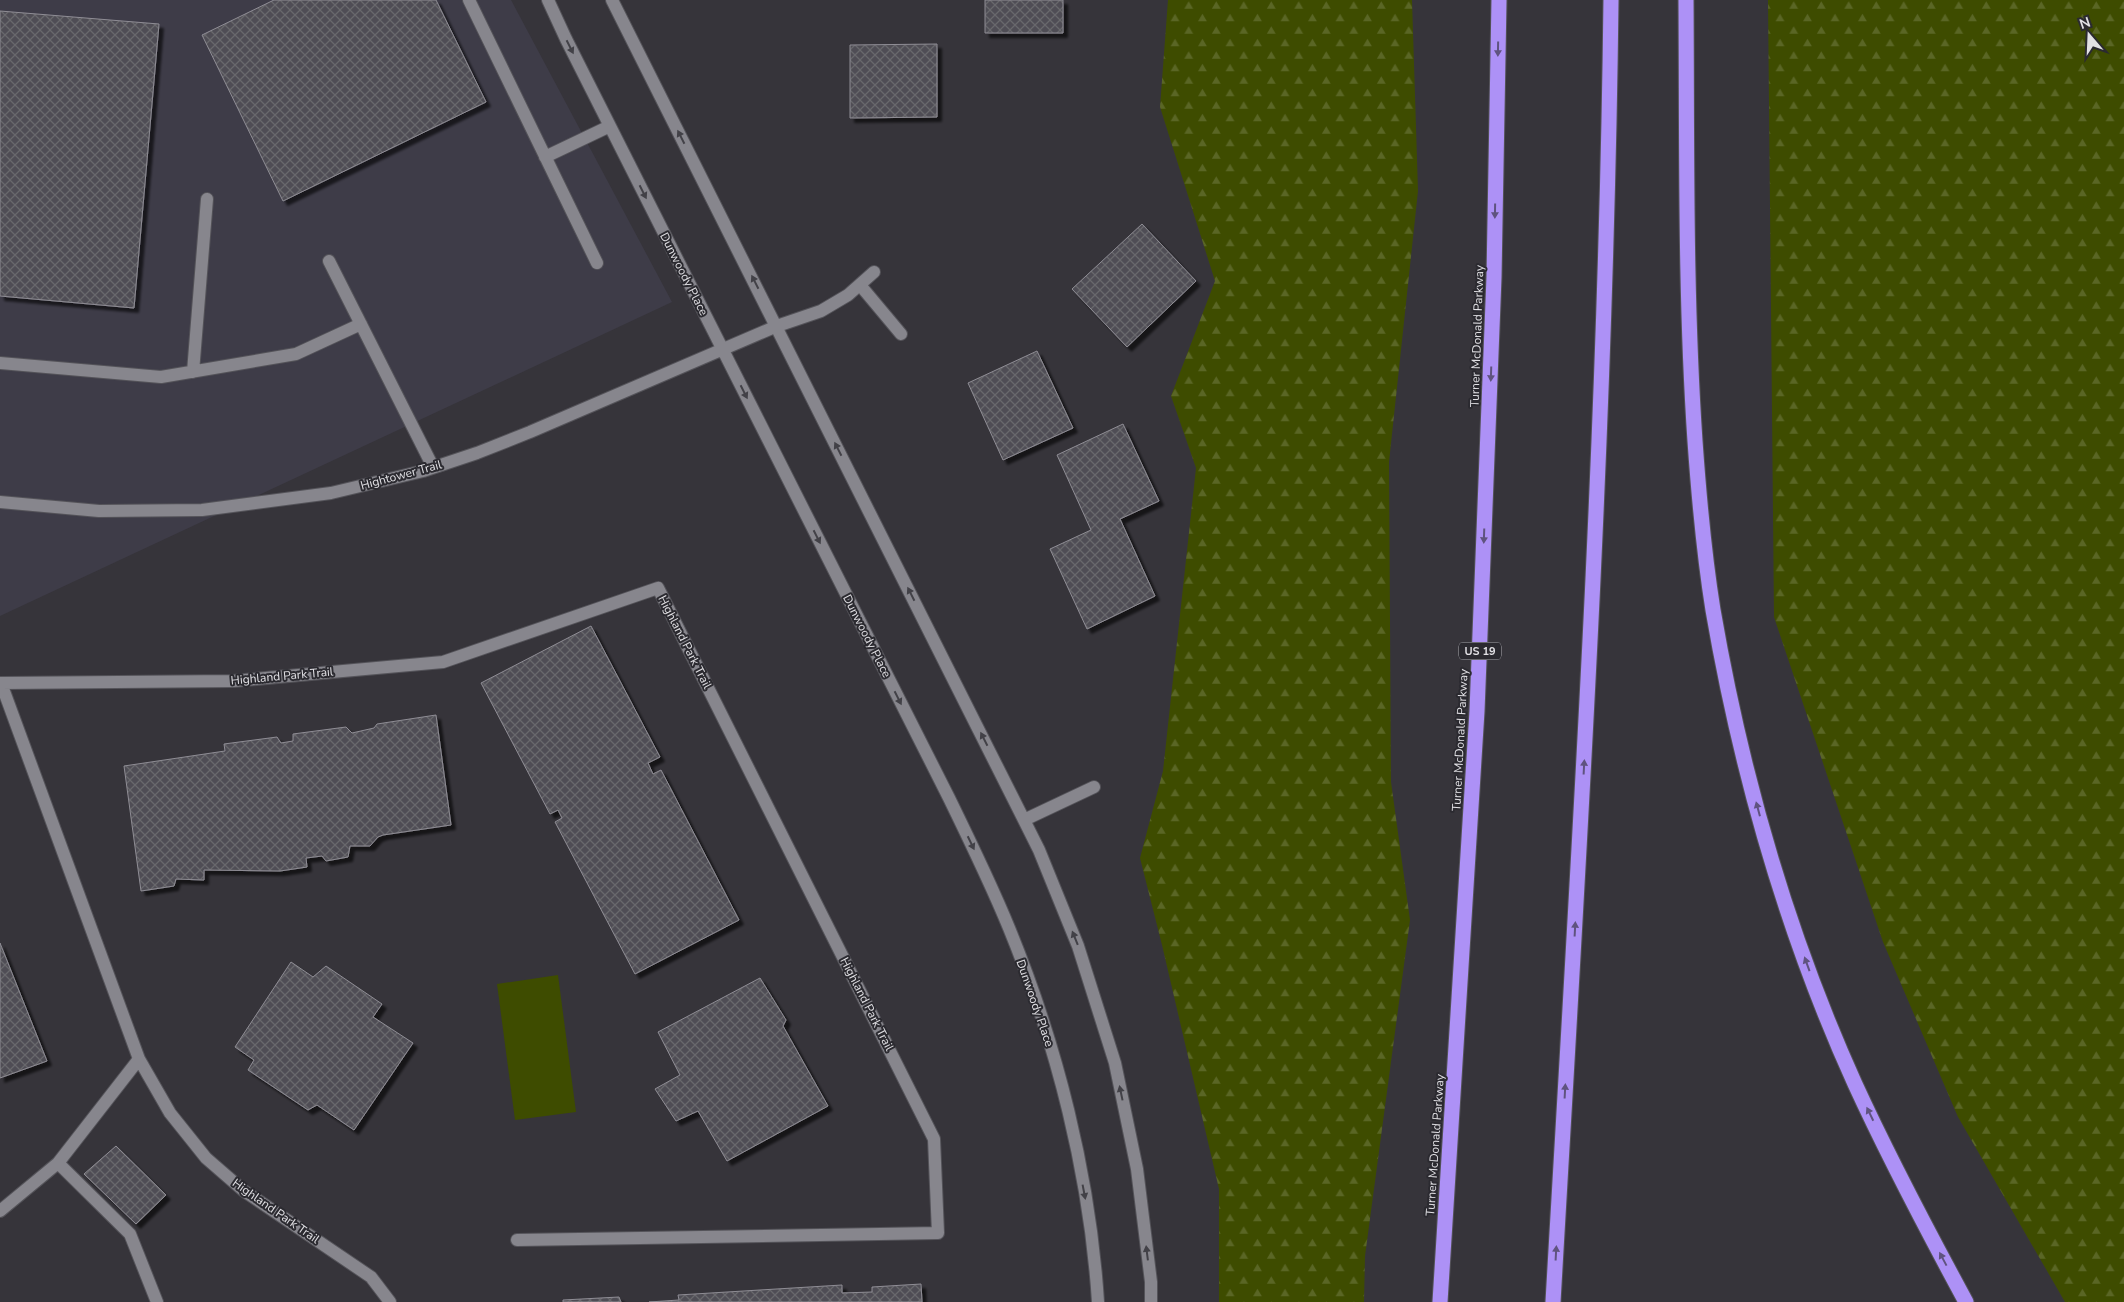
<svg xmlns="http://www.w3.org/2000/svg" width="2124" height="1302" viewBox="0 0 2124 1302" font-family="'Nunito Sans',sans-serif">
  <defs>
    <pattern id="forest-firs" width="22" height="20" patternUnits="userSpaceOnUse" patternTransform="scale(1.25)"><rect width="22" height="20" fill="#3e4c00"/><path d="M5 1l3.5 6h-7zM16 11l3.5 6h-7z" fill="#5a6625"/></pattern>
    <pattern id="building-cross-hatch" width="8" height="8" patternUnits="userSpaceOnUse" patternTransform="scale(1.25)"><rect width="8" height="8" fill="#4f4e54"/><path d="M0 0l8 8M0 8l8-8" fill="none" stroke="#68676c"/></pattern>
    <filter id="shadow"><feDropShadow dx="4.5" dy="4.5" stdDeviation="1" flood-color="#0009"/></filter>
  </defs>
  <rect width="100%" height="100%" fill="#36343a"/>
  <path fill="#3e3c48" d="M0 0H511L672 302 0 616Z"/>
  <path fill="url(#forest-firs)" d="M1168 0H1412L1418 191 1389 462 1391 782 1410 920 1365 1256 1364 1302H1219V1189L1162 945 1140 858 1163 771 1196 468 1171 396 1215 281 1160 107Z
    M1768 0H2124V1302H2065L1958 1117 1883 942 1774 617Z"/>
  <path fill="#3e4c00" d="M558 975 576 1112 515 1120 497 984Z"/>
  <path fill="url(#building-cross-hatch)" stroke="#8f8d95" filter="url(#shadow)" d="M274 0H436L486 102 283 201 202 35Z
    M985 0H1063V33H985Z
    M0 11 159 24 134 308 0 296Z
    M937 44V117L850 118V45Z
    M1142 224 1196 281 1127 347 1072 289Z
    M1037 351 1073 428 1003 460 968 383Z
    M1123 424 1159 501 1120 519 1155 596 1087 629 1050 549 1091 530 1057 455Z
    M591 626 660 757 648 763 653 774 661 770 739 920 635 974 555 822 562 818 558 810 550 814 481 683Z
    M436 715 451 825 383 835 378 837 370 846H350L348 857 326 861 322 856 306 858 307 867 280 871 204 870V880L176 879 174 886 141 891 124 766 225 751 224 744 277 737 281 743 293 741V734L346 727 352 733 374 728 377 724Z
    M0 943 47 1061 0 1078Z
    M291 962 313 977 326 966 382 1004 373 1017 413 1043 354 1130 317 1105 308 1110 248 1070 254 1060 235 1047Z
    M760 978 786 1020 783 1026 828 1106 727 1161 698 1111 676 1121 655 1089 680 1075 658 1032Z
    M116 1146 166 1195 136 1224 84 1174Z
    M921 1284 922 1302H649L679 1300 678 1295 842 1285V1293L872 1292V1287Z
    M619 1297 621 1302H563V1300Z"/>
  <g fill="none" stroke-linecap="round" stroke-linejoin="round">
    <defs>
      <path id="minor" d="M469 0 597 263
        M548 0 566 39 949 798C970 841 991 884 1009 928 1057 1045 1090 1176 1098 1302
        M612 0 1039 850 1078 946 1115 1063 1137 1169 1151 1282V1302
        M545 157 610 126
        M329 261 433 467
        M860 285 901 334
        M0 363 161 377 296 354 361 324
        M193 372 207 199
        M0 502 99 511 202 510 331 493 423 471 477 453 530 432 777 326 821 311 848 295 874 272
        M1024 820 1094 787
        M58 1163 130 1234 157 1302
        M0 1211 58 1163 139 1059
        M390 1302 371 1277 244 1191 206 1158 170 1113 139 1059 1 683 233 681 443 662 658 588 934 1139 938 1233 517 1240"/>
      <path id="highway" d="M1686 0C1687 147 1685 294 1695 441 1699 498 1704 554 1713 610 1741 772 1787 934 1855 1084 1889 1158 1927 1230 1966 1302
        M1440 1302 1477 711 1494 277 1499 0
        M1553 1302C1578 868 1606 435 1611 0"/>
    </defs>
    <use href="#minor" stroke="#545359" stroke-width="14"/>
    <use href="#highway" stroke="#545359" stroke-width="17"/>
    <use href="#minor" stroke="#87868d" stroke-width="12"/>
    <use href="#highway" stroke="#ad91f6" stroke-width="15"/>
  </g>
  <defs><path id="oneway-solid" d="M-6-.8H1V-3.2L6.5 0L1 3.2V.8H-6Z" transform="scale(1.25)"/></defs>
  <g fill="#424147">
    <use href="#oneway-solid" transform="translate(570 47) rotate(63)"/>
    <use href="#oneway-solid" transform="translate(681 137) rotate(-117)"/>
    <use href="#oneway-solid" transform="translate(643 192) rotate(63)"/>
    <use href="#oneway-solid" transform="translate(755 282) rotate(-117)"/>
    <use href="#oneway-solid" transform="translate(744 392) rotate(63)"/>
    <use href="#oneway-solid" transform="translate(838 449) rotate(-117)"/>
    <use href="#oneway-solid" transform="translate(817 537) rotate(63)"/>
    <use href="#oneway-solid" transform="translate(911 594) rotate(-117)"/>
    <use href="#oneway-solid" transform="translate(898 698) rotate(63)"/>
    <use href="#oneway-solid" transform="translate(984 739) rotate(-117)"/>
    <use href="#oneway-solid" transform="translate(971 843) rotate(64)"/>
    <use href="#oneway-solid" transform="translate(1075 938) rotate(-112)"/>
    <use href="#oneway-solid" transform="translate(1121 1093) rotate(-102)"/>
    <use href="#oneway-solid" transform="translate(1084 1192) rotate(79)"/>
    <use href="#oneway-solid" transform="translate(1147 1253) rotate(-97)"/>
  </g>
  <g fill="#5f537f">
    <use href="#oneway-solid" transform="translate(1498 49) rotate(91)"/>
    <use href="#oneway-solid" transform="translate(1495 211) rotate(91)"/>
    <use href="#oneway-solid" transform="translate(1491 374) rotate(92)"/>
    <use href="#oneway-solid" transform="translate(1484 536) rotate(92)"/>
    <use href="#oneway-solid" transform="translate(1584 767) rotate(-87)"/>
    <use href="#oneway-solid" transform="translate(1758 809) rotate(-105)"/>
    <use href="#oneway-solid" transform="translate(1575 929) rotate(-87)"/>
    <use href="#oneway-solid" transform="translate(1807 964) rotate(-110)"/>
    <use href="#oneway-solid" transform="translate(1565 1091) rotate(-87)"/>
    <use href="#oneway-solid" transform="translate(1870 1114) rotate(-116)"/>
    <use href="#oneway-solid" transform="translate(1556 1253) rotate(-87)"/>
    <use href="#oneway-solid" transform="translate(1943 1259) rotate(-118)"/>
  </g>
  <g text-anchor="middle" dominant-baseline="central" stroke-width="4" stroke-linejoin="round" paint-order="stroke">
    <rect fill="#2b2a30" stroke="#abaaaf" stroke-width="1" x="1459" y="642.5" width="42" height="17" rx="4"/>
    <g font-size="11" font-weight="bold" fill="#e2e1e5">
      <text x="1480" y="651">US 19</text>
    </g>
    <g font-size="12" fill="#e2e1e5" stroke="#2b2a30">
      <text transform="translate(684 274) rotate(63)">Dunwoody Place</text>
      <text transform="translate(1477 336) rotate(-88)">Turner McDonald Parkway</text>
      <text transform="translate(401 475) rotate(-15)">Hightower Trail</text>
      <text transform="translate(867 636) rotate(63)">Dunwoody Place</text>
      <text transform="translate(685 642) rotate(63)">Highland Park Trail</text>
      <text transform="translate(282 676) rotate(-5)">Highland Park Trail</text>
      <text transform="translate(1460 740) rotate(-87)">Turner McDonald Parkway</text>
      <text transform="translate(1035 1003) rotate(71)">Dunwoody Place</text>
      <text transform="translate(867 1004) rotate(63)">Highland Park Trail</text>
      <text transform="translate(1435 1145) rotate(-86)">Turner McDonald Parkway</text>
      <text transform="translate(276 1211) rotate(35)">Highland Park Trail</text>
    </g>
  </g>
  <g transform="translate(2089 35) rotate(341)" stroke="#2b2a30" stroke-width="4" paint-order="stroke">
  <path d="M0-4L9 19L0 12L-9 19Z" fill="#e2e1e5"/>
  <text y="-8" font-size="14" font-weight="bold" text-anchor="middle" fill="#e2e1e5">N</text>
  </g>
</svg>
